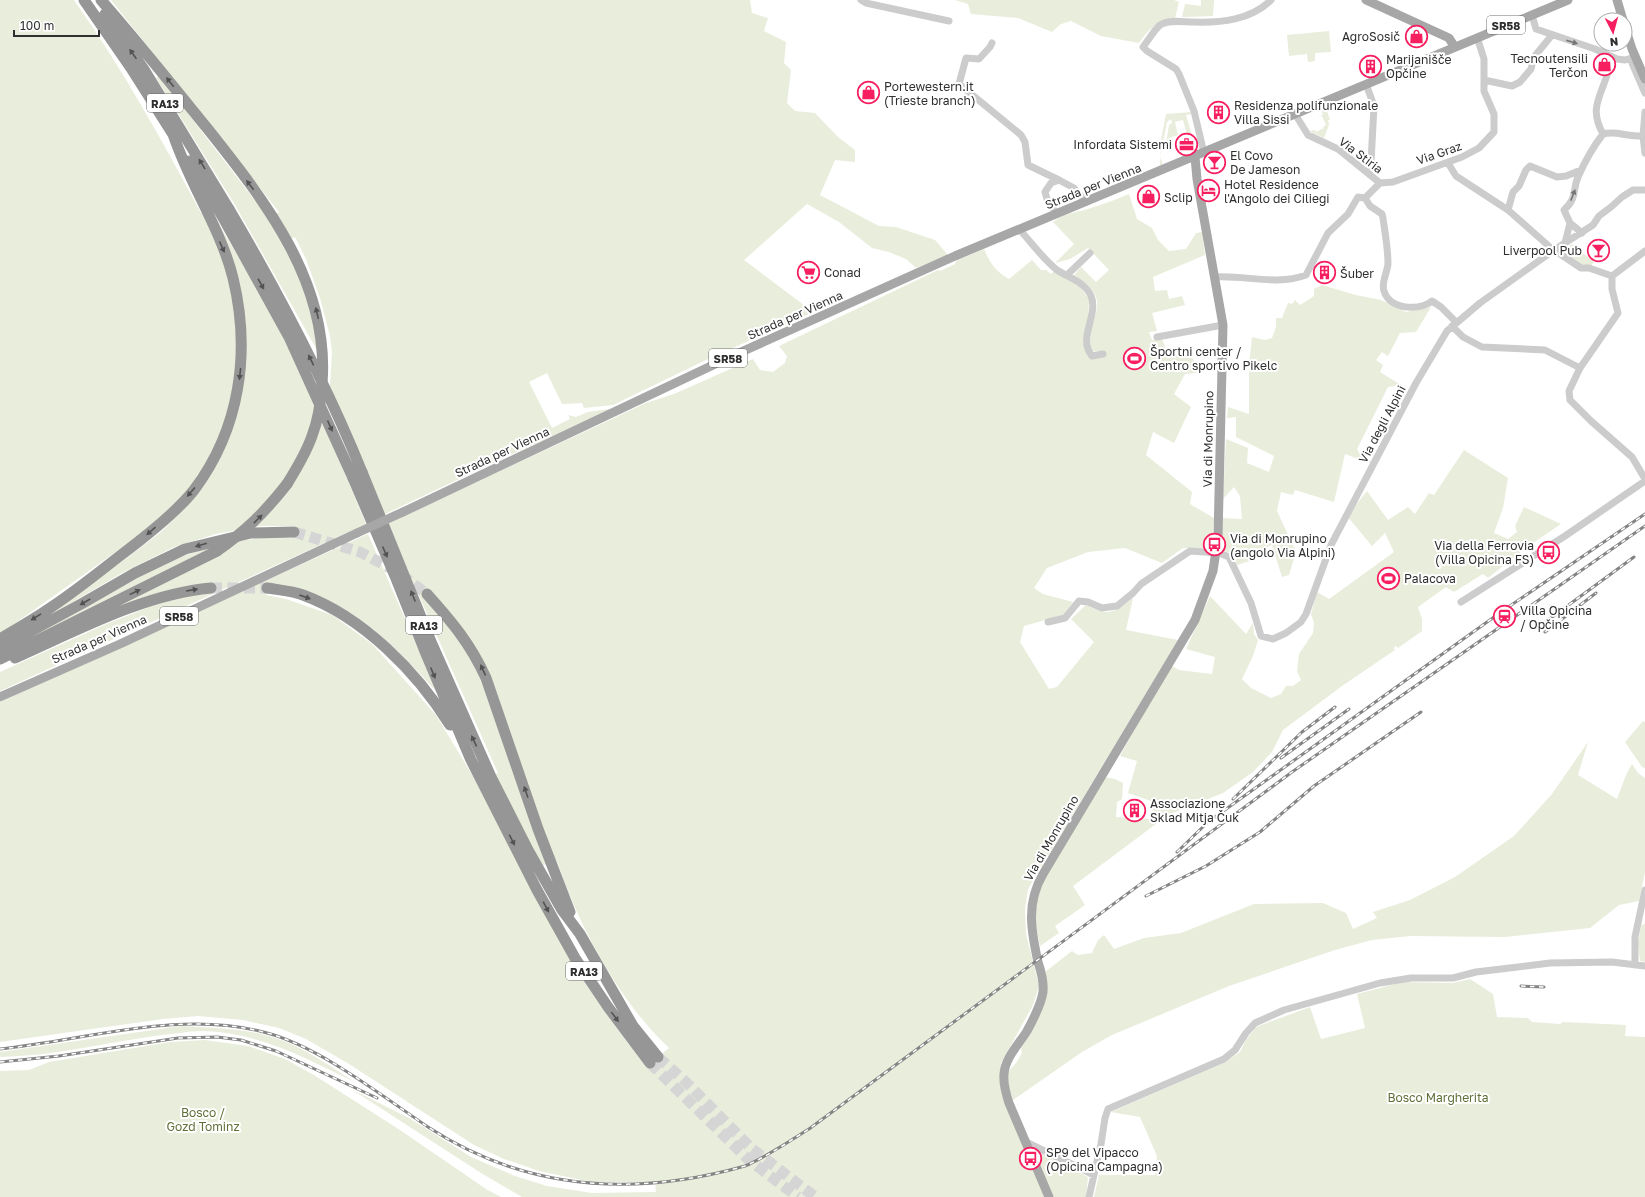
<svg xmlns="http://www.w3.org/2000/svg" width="1645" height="1197" viewBox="0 0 1645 1197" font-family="'Golos Text',sans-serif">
  <rect width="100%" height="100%" fill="#fff"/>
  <path fill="#e9eddb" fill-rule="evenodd" d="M0 0H74C122 68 162 140 201 213L210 209 273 316 318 409 291 486C305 464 317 445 322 419L366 524 0 691V672L104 625 152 606 211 588 19 644C102 596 190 532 291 538L294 532 295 526H260L216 534 174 547 122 573 10 639 131 555 161 532 185 508 155 524 0 634Z
    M111 0H750L752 13 768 18 764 31 786 42 784 63 791 70 787 103 795 111 815 113 838 137 855 150V162L835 160 820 195 879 226 896 227 935 240 948 255 916 268 906 259 889 252 872 248 839 222 807 204 744 260 813 312 704 361 613 405 584 408 582 403 562 404 547 373 529 382 552 428 570 419 568 415 576 417 588 412 609 409V412L499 460 383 515 330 386 332 352 330 336 320 298 306 259 295 237 287 241 309 301 321 357 235 205 156 78 159 76 269 219 279 212Z
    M955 0H1174L1179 2 1175 18C1157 20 1149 29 1139 43L1101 36 1071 21 1061 24 1052 32 1018 18 971 14 968 4Z
    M1201 0H1214L1213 16 1182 17 1185 4 1201 6Z
    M1329 31 1331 52 1315 53V61L1308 62 1307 54 1289 56 1287 35Z
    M1326 108 1330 120H1328L1329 125 1324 138 1309 131 1315 130 1316 132 1324 128 1323 127 1326 125 1322 116 1317 117 1323 115 1321 110Z
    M1191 112 1192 114 1186 115 1192 136 1187 135 1183 120 1175 122 1178 135 1169 138 1170 142 1166 144 1169 125 1172 123 1171 119 1167 122 1160 157 1163 164 1160 166 1161 140 1166 114Z
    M1129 194 1137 219 1152 228 1158 240 1169 251 1186 249 1196 233 1202 232 1205 255 1153 277 1155 291 1167 290 1169 299 1182 296 1185 305 1152 313 1157 331 1149 332 1152 340 1162 339 1168 354 1193 358 1197 373 1185 374 1174 394 1191 407 1174 443 1153 432 1146 455 1192 492 1190 504 1214 518 1212 548H1183L1162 563 1125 548 1088 552 1047 568 1034 588 1043 594 1073 602 1063 615 1024 626 1020 642 1049 689 1057 687 1094 642 1071 619 1086 605C1109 617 1113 613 1133 598L1126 630 1178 640 1028 889 1025 909 1026 934 1039 986 1033 1005 1001 1063 1000 1080 1046 1197H522L481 1173 351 1089 409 1118 471 1157 515 1176 547 1186 592 1193 656 1192 655 1182H591L539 1171 504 1159 474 1145 349 1064 306 1039 279 1028 243 1020 198 1016 163 1019 0 1042V702L368 534 437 692C385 636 347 595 267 583L266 595 286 599 332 615 372 644 436 715 477 783 498 773 387 524 646 403 674 394 753 359 760 370 773 372 785 363 787 356 779 346 938 270 940 271 955 264 956 261 984 249C990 263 996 272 1009 279L1032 260 1041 270H1046L1051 274 1054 271 1079 286 1089 299 1087 352H1104L1092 351C1082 316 1120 304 1074 275L1081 267 1096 282 1109 270 1088 248 1070 259 1055 263 1074 244 1053 222C1066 212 1076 213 1091 208 1104 204 1117 199 1129 194ZM438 611 472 643 521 794 512 771 486 689 467 651ZM557 861C579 926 618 1000 669 1048L658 1057 628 1043 607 1015 583 980 528 872 537 867Z
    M1572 244 1594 262 1591 266 1578 264 1560 251Z
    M1322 285 1356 295 1381 300 1406 312 1431 307 1416 332 1400 333 1388 356 1382 352 1376 360 1383 365 1380 372 1401 385 1388 387 1357 449 1362 457 1371 461 1370 463 1345 454 1334 502 1295 490 1293 495 1281 492 1277 511 1296 552 1289 575 1282 577 1272 545 1253 553 1256 559 1237 565 1230 553 1221 550 1222 518 1242 519 1240 496 1234 487 1223 499 1226 439 1248 448 1247 463 1269 472 1274 456 1236 437V417L1227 418 1228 407 1249 414V365L1252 337 1265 340 1272 338 1276 327V318H1282L1288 303 1292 304 1295 300 1300 305 1314 296V289Z
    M1464 450 1508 478 1503 508 1494 533 1508 539 1517 532 1515 526 1524 507 1561 524 1527 547 1488 578 1483 574 1454 592 1446 587 1418 607 1422 619V631L1398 648 1396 646 1394 648 1395 650 1342 686 1283 730 1272 752 1253 772 1223 793 1168 815 1073 886 1085 905 1055 926 1059 933 1040 946 1034 914 1040 884 1105 777 1115 779 1123 783 1122 799 1117 802 1116 817 1153 819 1154 802 1128 793 1137 761 1120 756 1154 694 1172 666 1179 670 1212 674 1215 657 1186 649 1210 596 1246 634 1253 623 1254 634 1258 640 1253 656 1242 679 1251 688 1271 698 1281 694 1286 686H1293L1301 680 1297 671 1299 654 1313 633 1314 623 1311 614 1317 592 1329 599 1394 552 1385 533 1372 546 1347 516 1367 491 1388 520 1408 507 1415 514 1429 493 1434 495Z
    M1643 721 1645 722V768L1642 767 1625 742Z
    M1588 742 1578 775 1617 799 1626 775 1632 764 1638 773 1645 778V872L1639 901 1619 905 1590 928 1505 937 1410 936 1372 940 1335 950 1229 986 1112 1035 1082 1052 1013 1100 1008 1085 1007 1073 1016 1063 1022 1053 1021 1048 1031 1031 1045 972 1072 951 1078 955 1092 953 1098 940 1104 935 1114 949 1144 938 1181 933 1254 904 1323 903 1346 913 1353 929 1377 918 1373 912 1410 900 1455 877 1514 836 1552 794Z
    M1645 924V962L1640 961 1638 943 1641 925Z
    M1470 979 1493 994 1497 1017 1528 1018 1532 1022 1560 1024 1563 1022 1626 1025 1625 1036 1645 1037V1197H1094L1099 1175H1155L1157 1156 1140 1117 1111 1112 1226 1062 1240 1052 1246 1040 1256 1027 1310 1007 1321 1039 1365 1028 1357 994 1403 982 1453 983Z
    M181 1026C212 1028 245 1028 275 1038 304 1047 330 1066 355 1082 305 1058 259 1032 201 1031 189 1031 175 1034 162 1035 108 1042 55 1056 0 1057V1052Z
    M205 1040 248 1046 285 1059 314 1075 400 1130 486 1189 501 1197H0V1071L29 1070 49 1062 170 1042Z
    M1032 1149 1088 1177 1086 1197H1051Z"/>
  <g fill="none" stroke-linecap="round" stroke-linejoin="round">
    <path stroke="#d5d5d5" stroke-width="11" stroke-dasharray="11 5.5" stroke-linecap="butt" d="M294 532 360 552 396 571 427 594
      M211 588H267
      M658 1057 689 1085 751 1148 815 1197
      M650 1063 749 1160 798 1197"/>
    <path stroke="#ccc" stroke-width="7" d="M861 0 866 3 949 21
      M1532 15 1536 29 1595 49 1617 59 1625 60 1635 57
      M992 43 990 47 979 59 966 58 959 84 1021 135 1025 142 1028 165 1059 180
      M1632 59V63L1645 93
      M1484 80 1512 86 1520 82 1531 69 1534 57 1552 35
      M1366 84 1374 106 1371 162 1369 173
      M1645 112 1643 136 1645 153
      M1295 114 1308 135 1338 149 1380 183 1393 182 1462 157 1479 148 1494 132V114L1484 91V59L1477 37
      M1603 134C1618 130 1631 139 1645 135
      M1204 153 1194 111 1179 74 1176 69 1147 51 1143 47C1148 41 1154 30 1160 25 1168 19 1184 22 1193 22 1221 23 1251 20 1271 0
      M1448 163 1456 176 1508 210 1551 248 1581 268H1589L1612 276
      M1365 198 1380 183
      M1508 210 1513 192 1519 186 1526 170 1530 166 1557 177 1566 176 1581 170
      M1057 214 1047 199 1045 192 1051 183 1059 180 1074 188 1086 202
      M1570 223 1582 233
      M1019 229C1031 242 1043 259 1057 270 1069 278 1085 282 1091 296 1099 315 1077 338 1092 356L1103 354
      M1565 243 1570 223 1564 210C1578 197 1572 191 1578 177 1585 161 1593 147 1603 134 1589 109 1600 98 1607 75 1608 69 1609 63 1611 57
      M1067 275 1090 253
      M1215 277C1246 275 1276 286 1306 275L1328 233 1348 214 1358 197 1365 198 1370 206 1382 214 1383 218C1385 233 1388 248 1388 264 1387 273 1381 283 1384 291 1390 310 1419 311 1432 301L1441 307 1456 322
      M1452 326 1463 337 1482 347 1545 350 1580 368 1618 313 1612 289V276L1645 251
      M1157 337 1223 325
      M1580 368 1569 391 1570 400 1591 421 1632 457 1645 479
      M1461 602 1565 536 1645 481
      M1048 622 1065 618 1079 601 1088 602 1102 608 1117 606 1133 593 1141 584 1190 551 1219 553 1229 557 1251 603 1261 636 1273 639 1286 633 1301 622 1306 614 1331 545 1416 383 1447 331 1480 303 1554 250 1593 225 1599 216 1611 207 1622 197 1633 190H1645
      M1635 965V937L1645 890
      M1026 1142 1094 1175
      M1089 1197 1101 1144 1105 1118 1108 1109 1224 1059 1235 1050 1246 1033 1255 1023 1284 1010 1380 983 1411 978H1453L1476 972 1550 963 1612 962 1645 966"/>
    <path stroke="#a7a7a7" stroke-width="9" d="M1366 0 1449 38 1454 46
      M1617 0 1623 20
      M1625 27 1632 49 1645 79
      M403 512 730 357 955 256 1568 0
      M0 697 120 644 357 533
      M1049 1197 1009 1103C1006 1094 1003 1084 1004 1074 1005 1058 1019 1044 1027 1031 1033 1020 1041 1005 1043 992 1044 982 1041 971 1038 962 1031 930 1026 903 1043 874L1195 620 1213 571 1218 537 1223 325 1197 179 1195 157"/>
    <path stroke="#969696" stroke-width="11" d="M84 0 131 68 176 139
      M101 0C138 42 172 85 207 128 266 202 330 284 322 383 321 401 319 418 312 436 306 453 297 468 287 484
      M105 14 145 71 229 209
      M189 161 221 214
      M362 472 432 644 491 777 528 850 562 910 580 934 633 1026 658 1057
      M353 478 395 576 424 649 471 760 537 890 575 958 608 1007 650 1063
      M267 588C279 590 292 591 303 595 363 617 417 672 450 725
      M427 594C452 622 470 643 486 678L538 829 570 912
      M0 639C18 628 36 618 53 606 77 590 99 572 121 555 145 537 176 513 194 490 240 429 251 352 233 278 221 229 189 183 173 134
      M0 648 83 603 135 573 185 549 251 533 294 532
      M15 658C76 631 144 594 211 588
      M0 659 217 551"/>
    <defs>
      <path id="rail" d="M1540 626 1634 557
        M1545 632 1596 593
        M1281 758 1349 709
        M1233 799 1302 732 1335 707
        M1177 852 1208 822 1501 612 1645 514
        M1146 896 1206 866 1260 832 1314 786 1421 712
        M1521 986 1544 987
        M0 1049C88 1040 180 1009 267 1033 320 1047 382 1096 428 1127 526 1191 635 1197 745 1166 768 1156 788 1142 809 1129L1292 772 1645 526
        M0 1062 59 1056 178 1038 217 1037 241 1040 276 1051 377 1098"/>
    </defs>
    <use href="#rail" stroke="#848484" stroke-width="3"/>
    <use href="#rail" stroke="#fff" stroke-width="1.5" stroke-dasharray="4.5" stroke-linecap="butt"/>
    <path stroke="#a7a7a7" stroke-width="9" d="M357 533 403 512"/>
    <path stroke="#969696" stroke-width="11" d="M229 209C279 294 325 381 362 472
      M221 214 289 337 353 478
      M217 551C246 531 265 512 287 484"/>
  </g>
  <defs><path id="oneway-solid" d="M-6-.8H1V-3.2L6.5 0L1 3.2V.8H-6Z"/></defs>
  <g fill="#767676">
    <use href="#oneway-solid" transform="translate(1572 42) rotate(17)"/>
    <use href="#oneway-solid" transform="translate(1573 195) rotate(-69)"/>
  </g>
  <g fill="#535353">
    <use href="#oneway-solid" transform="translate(133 54) rotate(-125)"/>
    <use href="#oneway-solid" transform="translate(170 82) rotate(-128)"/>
    <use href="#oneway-solid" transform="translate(202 164) rotate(-121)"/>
    <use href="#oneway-solid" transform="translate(250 185) rotate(-127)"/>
    <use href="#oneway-solid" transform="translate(222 247) rotate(66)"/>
    <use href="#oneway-solid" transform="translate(261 284) rotate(61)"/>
    <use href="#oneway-solid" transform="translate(317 313) rotate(-103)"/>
    <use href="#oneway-solid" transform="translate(311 360) rotate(-116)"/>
    <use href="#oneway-solid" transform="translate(240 374) rotate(96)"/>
    <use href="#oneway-solid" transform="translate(330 426) rotate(66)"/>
    <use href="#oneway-solid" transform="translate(191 492) rotate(131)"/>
    <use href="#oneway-solid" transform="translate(258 519) rotate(-45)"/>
    <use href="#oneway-solid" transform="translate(151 531) rotate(139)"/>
    <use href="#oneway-solid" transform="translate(201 545) rotate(164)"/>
    <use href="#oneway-solid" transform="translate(385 552) rotate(66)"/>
    <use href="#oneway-solid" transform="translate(192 590) rotate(-9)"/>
    <use href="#oneway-solid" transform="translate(135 592) rotate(-26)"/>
    <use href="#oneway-solid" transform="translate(413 596) rotate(-112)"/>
    <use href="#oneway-solid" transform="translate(305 597) rotate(20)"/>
    <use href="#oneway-solid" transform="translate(85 602) rotate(150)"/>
    <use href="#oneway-solid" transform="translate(36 617) rotate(148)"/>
    <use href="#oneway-solid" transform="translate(483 670) rotate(-115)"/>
    <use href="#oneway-solid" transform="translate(433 673) rotate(67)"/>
    <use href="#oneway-solid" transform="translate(474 741) rotate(-115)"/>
    <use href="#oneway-solid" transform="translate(526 792) rotate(-109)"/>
    <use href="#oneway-solid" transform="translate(512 840) rotate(63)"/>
    <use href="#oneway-solid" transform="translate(546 907) rotate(62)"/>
    <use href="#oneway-solid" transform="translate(615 1017) rotate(54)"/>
  </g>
  <defs>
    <symbol id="shop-ring" viewBox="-11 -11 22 22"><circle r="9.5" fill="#fff" stroke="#f71f60" stroke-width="1.5"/><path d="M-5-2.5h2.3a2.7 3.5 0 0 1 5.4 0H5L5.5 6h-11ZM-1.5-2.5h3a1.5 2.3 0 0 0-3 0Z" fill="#f71f60"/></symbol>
    <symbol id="building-ring" viewBox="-11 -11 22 22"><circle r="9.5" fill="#fff" stroke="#f71f60" stroke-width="1.5"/><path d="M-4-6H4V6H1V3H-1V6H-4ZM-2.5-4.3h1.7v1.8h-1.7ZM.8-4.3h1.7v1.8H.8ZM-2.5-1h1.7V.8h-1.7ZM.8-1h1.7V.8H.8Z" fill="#f71f60"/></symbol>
    <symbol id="office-ring" viewBox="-11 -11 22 22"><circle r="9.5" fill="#fff" stroke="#f71f60" stroke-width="1.5"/><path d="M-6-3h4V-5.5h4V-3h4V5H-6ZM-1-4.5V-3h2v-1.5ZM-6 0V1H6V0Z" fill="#f71f60"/></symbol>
    <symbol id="bar-ring" viewBox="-11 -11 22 22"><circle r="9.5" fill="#fff" stroke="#f71f60" stroke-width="1.5"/><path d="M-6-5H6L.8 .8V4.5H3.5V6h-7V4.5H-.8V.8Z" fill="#f71f60"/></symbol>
    <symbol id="hotel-ring" viewBox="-11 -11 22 22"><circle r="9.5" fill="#fff" stroke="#f71f60" stroke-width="1.5"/><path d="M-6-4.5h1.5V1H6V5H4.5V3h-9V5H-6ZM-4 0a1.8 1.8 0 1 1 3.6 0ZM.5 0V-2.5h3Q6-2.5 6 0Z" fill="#f71f60"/></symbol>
    <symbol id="supermarket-ring" viewBox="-11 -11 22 22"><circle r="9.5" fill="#fff" stroke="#f71f60" stroke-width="1.5"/><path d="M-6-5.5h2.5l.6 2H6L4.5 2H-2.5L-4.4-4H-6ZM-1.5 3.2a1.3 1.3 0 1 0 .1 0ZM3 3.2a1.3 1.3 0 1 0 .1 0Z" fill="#f71f60"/></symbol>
    <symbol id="stadium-ring" viewBox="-11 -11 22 22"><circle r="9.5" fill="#fff" stroke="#f71f60" stroke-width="1.5"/><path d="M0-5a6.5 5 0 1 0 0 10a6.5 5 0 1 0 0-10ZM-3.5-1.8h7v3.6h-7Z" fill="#f71f60"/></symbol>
    <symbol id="bus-ring" viewBox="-11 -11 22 22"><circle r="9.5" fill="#fff" stroke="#f71f60" stroke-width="1.5"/><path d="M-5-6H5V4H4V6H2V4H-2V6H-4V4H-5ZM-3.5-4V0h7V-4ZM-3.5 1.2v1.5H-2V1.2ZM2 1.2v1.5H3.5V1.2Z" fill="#f71f60"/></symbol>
    <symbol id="station-ring" viewBox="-11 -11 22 22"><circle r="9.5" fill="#fff" stroke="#f71f60" stroke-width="1.5"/><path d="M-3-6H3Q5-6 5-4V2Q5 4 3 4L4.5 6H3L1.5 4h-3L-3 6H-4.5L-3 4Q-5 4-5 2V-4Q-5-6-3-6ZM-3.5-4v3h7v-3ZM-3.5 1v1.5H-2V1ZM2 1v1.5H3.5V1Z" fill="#f71f60"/></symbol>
  </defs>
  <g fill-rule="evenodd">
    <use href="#shop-ring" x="1404" y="24" width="25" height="25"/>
    <use href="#shop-ring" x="1592" y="52" width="25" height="25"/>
    <use href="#building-ring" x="1358" y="54" width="25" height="25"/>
    <use href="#shop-ring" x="856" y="80" width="25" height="25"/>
    <use href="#building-ring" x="1206" y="100" width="25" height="25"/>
    <use href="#office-ring" x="1174" y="132" width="25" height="25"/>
    <use href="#bar-ring" x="1202" y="150" width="25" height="25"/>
    <use href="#hotel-ring" x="1196" y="178" width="25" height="25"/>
    <use href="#shop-ring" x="1136" y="184" width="25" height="25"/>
    <use href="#bar-ring" x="1586" y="238" width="25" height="25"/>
    <use href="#supermarket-ring" x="796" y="260" width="25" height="25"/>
    <use href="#building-ring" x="1312" y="260" width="25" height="25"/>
    <use href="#stadium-ring" x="1122" y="346" width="25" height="25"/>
    <use href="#bus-ring" x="1202" y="532" width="25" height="25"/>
    <use href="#bus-ring" x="1536" y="540" width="25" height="25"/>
    <use href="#stadium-ring" x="1376" y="566" width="25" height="25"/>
    <use href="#station-ring" x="1492" y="604" width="25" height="25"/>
    <use href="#building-ring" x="1122" y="798" width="25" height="25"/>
    <use href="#bus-ring" x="1018" y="1146" width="25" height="25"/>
  </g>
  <g text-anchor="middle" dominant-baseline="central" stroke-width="4" stroke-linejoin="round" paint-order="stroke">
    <g fill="#fff" stroke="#6d6d6d" stroke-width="1">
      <rect x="1487" y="16" width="38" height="18" rx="3"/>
      <rect x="147" y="94" width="36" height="18" rx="3"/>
      <rect x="709" y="349" width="38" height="18" rx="3"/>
      <rect x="160" y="607" width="38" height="18" rx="3"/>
      <rect x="406" y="616" width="36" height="18" rx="3"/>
      <rect x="566" y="962" width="36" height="18" rx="3"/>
    </g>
    <g font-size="11" font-weight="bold" fill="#2f2f2f">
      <text x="1506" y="25">SR58</text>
      <text x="165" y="103">RA13</text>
      <text x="728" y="358">SR58</text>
      <text x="179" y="616">SR58</text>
      <text x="424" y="625">RA13</text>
      <text x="584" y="971">RA13</text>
    </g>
    <g font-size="12" fill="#2f2f2f" stroke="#fff" text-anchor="start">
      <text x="1400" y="36" text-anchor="end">AgroSosič</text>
      <text x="1588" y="58" text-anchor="end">Tecnoutensili<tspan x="1588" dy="14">Terčon</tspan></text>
      <text x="1386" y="59">Marijanišče<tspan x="1386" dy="14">Opčine</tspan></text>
      <text x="884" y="86">Portewestern.it<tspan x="884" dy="14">(Trieste branch)</tspan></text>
      <text x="1234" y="105">Residenza polifunzionale<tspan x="1234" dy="14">Villa Sissi</tspan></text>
      <text x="1172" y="144" text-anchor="end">Infordata Sistemi</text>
      <text x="1230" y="155">El Covo<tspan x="1230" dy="14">De Jameson</tspan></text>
      <text x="1224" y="184">Hotel Residence<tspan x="1224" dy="14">l'Angolo dei Ciliegi</tspan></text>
      <text x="1164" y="197">Sclip</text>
      <text x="1582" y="250" text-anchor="end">Liverpool Pub</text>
      <text x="824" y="272">Conad</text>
      <text x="1340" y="273">Šuber</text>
      <text x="1150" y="351">Športni center /<tspan x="1150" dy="14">Centro sportivo Pikelc</tspan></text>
      <text x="1230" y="538">Via di Monrupino<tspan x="1230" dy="14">(angolo Via Alpini)</tspan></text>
      <text x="1534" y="545" text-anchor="end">Via della Ferrovia<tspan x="1534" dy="14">(Villa Opicina FS)</tspan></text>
      <text x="1404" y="578">Palacova</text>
      <text x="1520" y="610">Villa Opicina<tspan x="1520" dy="14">/ Opčine</tspan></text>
      <text x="1150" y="803">Associazione<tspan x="1150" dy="14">Sklad Mitja Čuk</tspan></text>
      <text x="1046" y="1152">SP9 del Vipacco<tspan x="1046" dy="14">(Opicina Campagna)</tspan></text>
    </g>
    <g font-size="12" fill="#2f2f2f" stroke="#fff">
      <text transform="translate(1439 153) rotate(-19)">Via Graz</text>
      <text transform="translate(1361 155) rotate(37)">Via Stiria</text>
      <text transform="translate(1093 186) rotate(-22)">Strada per Vienna</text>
      <text transform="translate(795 315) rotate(-24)">Strada per Vienna</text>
      <text transform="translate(1382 424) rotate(-62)">Via degli Alpini</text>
      <text transform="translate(1208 439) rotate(-89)">Via di Monrupino</text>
      <text transform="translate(502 452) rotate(-25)">Strada per Vienna</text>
      <text transform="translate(99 639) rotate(-24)">Strada per Vienna</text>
      <text transform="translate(1051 838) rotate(-60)">Via di Monrupino</text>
    </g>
    <g font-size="12" fill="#5e6f37" stroke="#fff">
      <text x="1438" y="1097">Bosco Margherita</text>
      <text x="203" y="1112">Bosco /<tspan x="203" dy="14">Gozd Tominz</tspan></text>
    </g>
  </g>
  <g transform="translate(1613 32) rotate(174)"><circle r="19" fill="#ffffff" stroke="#acacac"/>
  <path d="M0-3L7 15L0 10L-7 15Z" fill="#f71f60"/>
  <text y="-6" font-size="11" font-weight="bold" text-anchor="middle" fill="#2f2f2f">N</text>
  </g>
  <path d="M14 30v6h85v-6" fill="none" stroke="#2f2f2f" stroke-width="2"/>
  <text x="20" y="30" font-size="12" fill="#2f2f2f" stroke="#ffffff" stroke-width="3" paint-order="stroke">100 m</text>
</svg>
